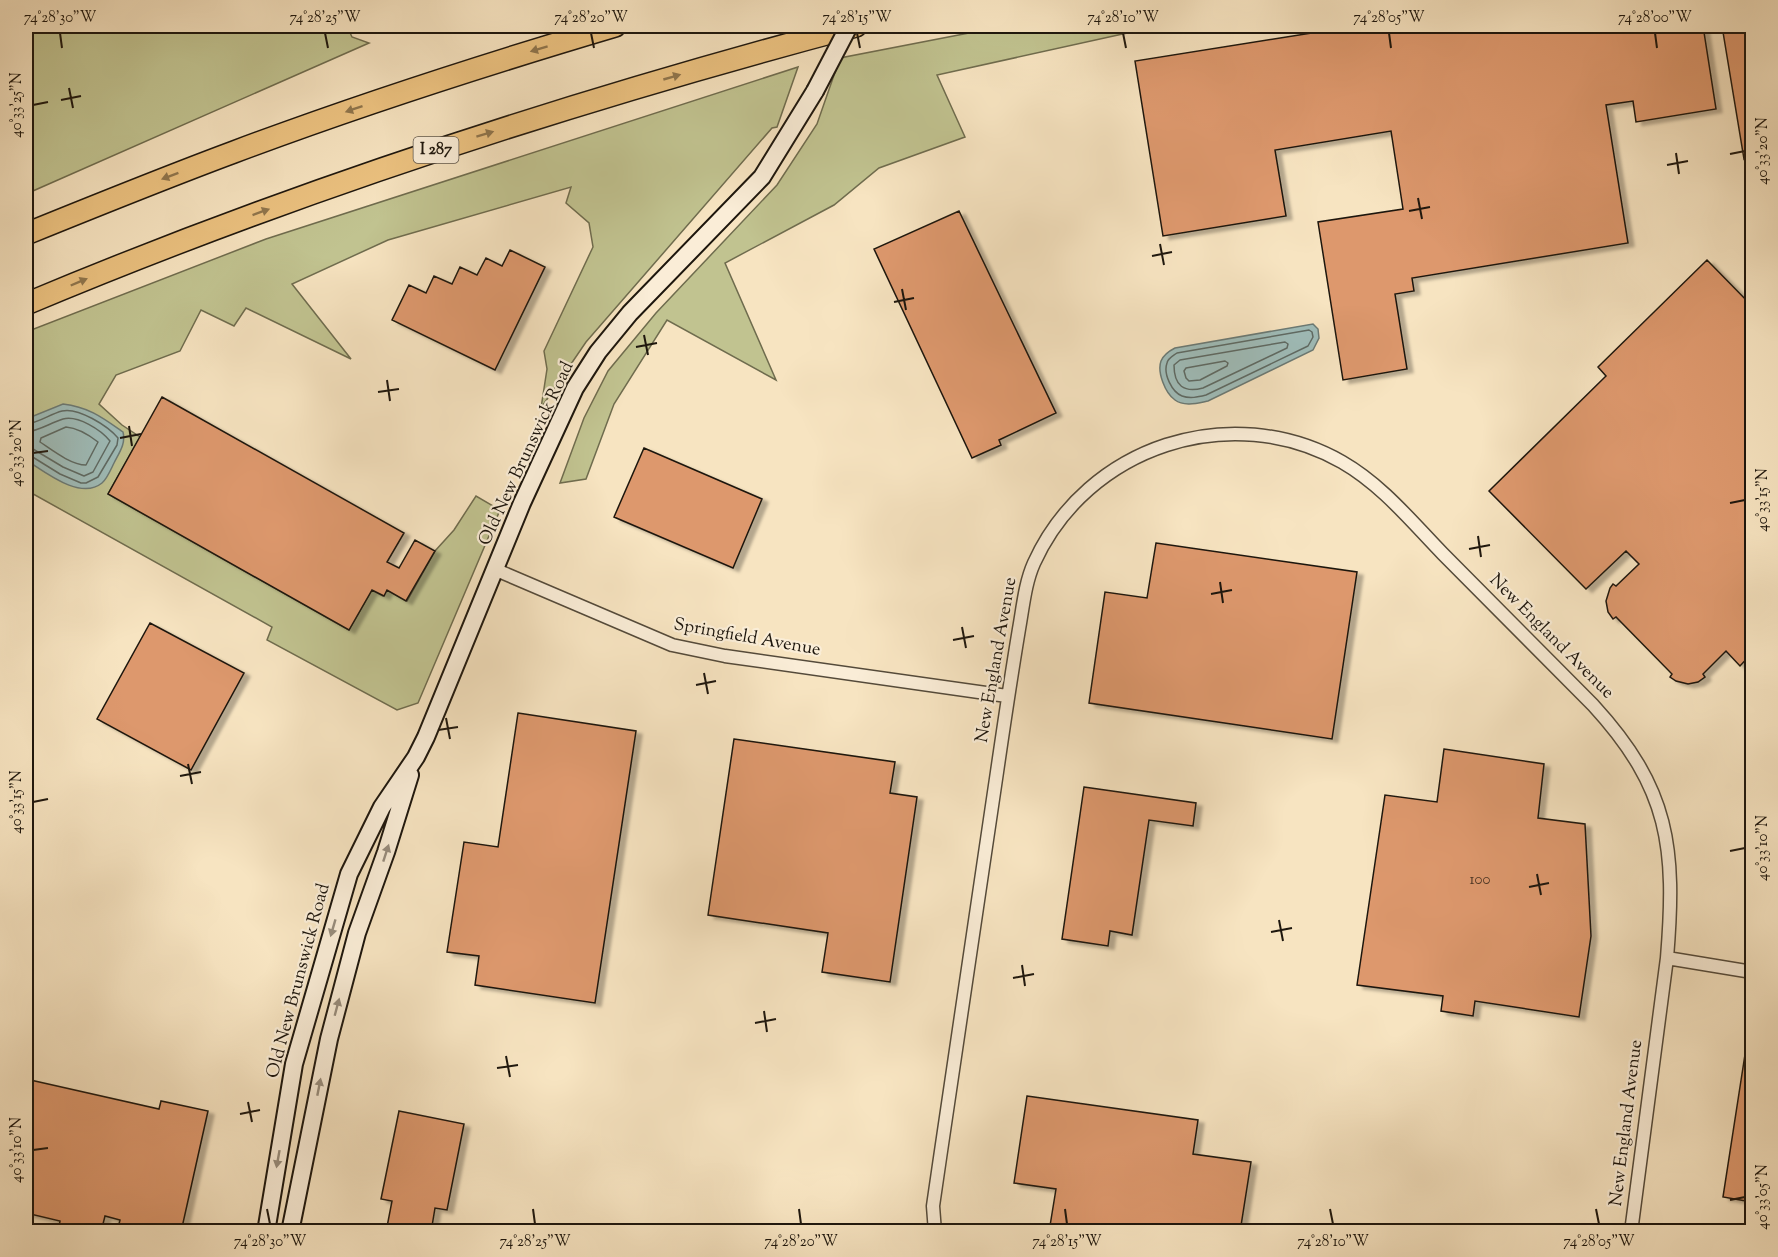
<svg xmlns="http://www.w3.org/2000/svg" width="1778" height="1257" viewBox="0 0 1778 1257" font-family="'Sorts Mill Goudy',serif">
  <defs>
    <filter id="shadow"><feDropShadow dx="6" dy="3.5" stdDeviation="1.5" flood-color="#0004"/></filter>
  </defs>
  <rect width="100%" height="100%" fill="#f7e4c1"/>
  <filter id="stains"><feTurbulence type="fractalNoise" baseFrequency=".00333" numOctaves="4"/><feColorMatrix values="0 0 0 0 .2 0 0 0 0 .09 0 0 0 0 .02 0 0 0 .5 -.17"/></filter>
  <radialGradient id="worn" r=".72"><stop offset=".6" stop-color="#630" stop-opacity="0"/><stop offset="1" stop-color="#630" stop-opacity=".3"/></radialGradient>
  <path fill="#c1c390" stroke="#6f6c4e" stroke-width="1.5" d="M26 26H347L352 37 369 43 26 194Z
    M1005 26H1159L937 75 965 137 879 168 834 205 725 263 776 380 667 320 614 404 586 479 560 483 584 418 608 371 656 313 777 185 817 124 840 58Z
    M798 67 777 127 772 128 586 342 541 408 547 369 544 351 593 247 589 223 566 203 571 187 388 240 292 284 351 359 246 308 234 326 201 310 180 351 116 375 99 404 122 425 140 437 108 494 349 630 372 590 383 596 387 590 407 601 435 551 454 530 476 496 500 510 418 703 397 710 267 640 272 627 26 490V332L266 239Z"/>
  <path fill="#9fbdba" stroke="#6b7a75" stroke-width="1.5" d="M1313 324 1318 329 1319 338 1313 350 1208 401C1198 403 1184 407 1175 400 1165 393 1157 372 1161 361 1164 354 1169 351 1175 348Z
    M63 404C89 407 103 418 123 432 126 444 119 453 114 463 111 469 107 479 102 483 80 501 44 471 26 460V419Z"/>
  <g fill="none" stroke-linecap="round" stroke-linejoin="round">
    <path stroke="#5e6a64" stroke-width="1.5" d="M1309 330 1312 332 1313 337 1308 346 1206 395C1198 397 1190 399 1182 396 1172 392 1163 374 1167 363 1168 358 1173 356 1177 353Z
      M1285 342 1288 344 1287 348 1203 388C1184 393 1174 386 1174 365L1180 360Z
      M1225 361 1228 363 1227 366 1200 380 1189 381 1186 378 1184 371 1186 368Z
      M26 424C39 423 50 414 62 411 78 407 108 426 118 438L117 445 98 477 86 483H81L60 474 31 456 26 455
      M66 427C78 428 89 435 98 442L86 465C71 465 52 450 40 442L41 438Z
      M26 432C39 431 50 423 63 419 78 415 101 430 110 441L93 472 84 476 63 467 33 449 26 447"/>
  </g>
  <path fill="#dd986d" stroke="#1d160d" stroke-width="1.5" filter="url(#shadow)" d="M1356 26H1703L1716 109 1636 122 1633 101 1606 105 1628 243 1412 278 1414 291 1395 294 1407 369 1343 380 1318 222 1403 209 1391 131 1275 150 1286 216 1163 236 1135 61Z
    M1722 26H1752V151L1744 159Z
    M959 211 1056 413 999 440 1001 445 972 458 874 249Z
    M510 250 545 267 495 370 392 320 409 285 426 293 434 276 452 284 460 267 477 275 486 258 502 266Z
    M1707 260 1752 306V653L1740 666 1726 651 1703 674 1705 677 1698 682 1688 684 1676 681 1670 677 1672 674 1616 617 1613 619 1608 612 1606 601 1610 588 1613 584 1616 586 1639 564 1626 551 1586 589 1489 491 1606 376 1598 367Z
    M162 397 404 533 387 562 399 568 415 540 435 551 406 601 387 590 384 596 372 590 349 630 108 494Z
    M644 448 762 499 733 568 614 517Z
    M1156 543 1357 572 1332 739 1089 703 1105 592 1147 598Z
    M150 623 244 673 191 770 97 719Z
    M518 713 636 731 595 1003 475 985 479 956 447 952 464 842 498 847Z
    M734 739 895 762 890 793 917 797 890 982 822 972 828 933 708 915Z
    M1444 749 1544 764 1538 818 1585 824 1591 936 1579 1017 1475 1001 1473 1016 1441 1011 1443 996 1357 985 1385 795 1437 802Z
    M1084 787 1196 803 1193 826 1149 820 1132 935 1110 931 1108 946 1062 939Z
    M1746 1048 1752 1049V1202L1723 1197Z
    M26 1079 159 1109 161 1101 208 1111 181 1232H117L120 1220 105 1216 101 1232H58L60 1221 26 1213Z
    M1027 1096 1198 1120 1193 1154 1251 1162 1240 1232H1049L1056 1189 1014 1183Z
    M399 1111 464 1124 447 1210 435 1208 431 1232H386L392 1201 381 1199Z"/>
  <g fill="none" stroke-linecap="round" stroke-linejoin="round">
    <defs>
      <path id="street" d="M494 569 672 645 725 656 1007 696
        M1667 958 1752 972
        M935 1232 933 1206C954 1061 976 916 997 772 1004 724 1011 677 1019 629 1023 607 1025 583 1034 563 1087 446 1231 399 1342 462 1382 485 1411 521 1443 554 1493 604 1543 654 1593 705 1670 789 1676 848 1667 958L1631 1232"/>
      <path id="secondary" d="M266 1232 294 1064 349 874 382 807 416 757 426 737 522 503 575 388 598 352 630 313 762 177 815 91
        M290 1232 329 1039 357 933 386 852 410 775"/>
      <path id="highway" d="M26 234C95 206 164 178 234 152 359 105 487 64 615 26
        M26 304C295 191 573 101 856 26"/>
    </defs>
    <use href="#street" stroke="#544a3a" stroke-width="15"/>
    <use href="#secondary" stroke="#1d160d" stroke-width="20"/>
    <use href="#highway" stroke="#1d160d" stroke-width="24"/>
    <use href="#street" stroke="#faedd7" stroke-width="12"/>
    <use href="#secondary" stroke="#faedd7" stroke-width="16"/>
    <use href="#highway" stroke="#ecc280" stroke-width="21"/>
    <defs>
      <path id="secondary-bridge" d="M815 91 849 26"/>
    </defs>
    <use href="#secondary-bridge" stroke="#1d160d" stroke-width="20" stroke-linecap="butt"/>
    <use href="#secondary-bridge" stroke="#faedd7" stroke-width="16"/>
  </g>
  <defs><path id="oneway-solid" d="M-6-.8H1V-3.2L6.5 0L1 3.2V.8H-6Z" transform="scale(1.5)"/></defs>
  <g fill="#8f754c">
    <use href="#oneway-solid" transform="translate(539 49) rotate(163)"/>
    <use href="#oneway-solid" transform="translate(672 77) rotate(-16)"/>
    <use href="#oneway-solid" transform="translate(354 109) rotate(161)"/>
    <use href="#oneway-solid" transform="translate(485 134) rotate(-17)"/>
    <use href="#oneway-solid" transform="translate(170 176) rotate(159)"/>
    <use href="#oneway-solid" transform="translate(261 212) rotate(-20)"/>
    <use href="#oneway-solid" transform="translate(79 282) rotate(-23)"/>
  </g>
  <g fill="#978c7c">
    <use href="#oneway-solid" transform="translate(386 853) rotate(-72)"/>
    <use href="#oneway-solid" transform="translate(333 928) rotate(106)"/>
    <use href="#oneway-solid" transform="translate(337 1007) rotate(-75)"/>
    <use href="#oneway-solid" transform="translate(319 1087) rotate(-79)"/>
    <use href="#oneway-solid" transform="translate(278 1159) rotate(100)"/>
  </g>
  <path fill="none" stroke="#1d160d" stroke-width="2" d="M60 33 62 48M325 33 328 48M591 33 594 48M857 33 860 48M1123 33 1126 48M1389 33 1391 48M1655 33 1657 48M69 88 73 108M61 100 81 96M33 105 48 102M1676 153 1679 174M1730 154 1745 151M1667 165 1688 161M1418 198 1422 219M1409 211 1430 207M1160 244 1164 265M1152 256 1172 252M902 289 906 310M894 302 914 298M644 335 648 355M636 347 657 343M387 380 390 401M378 392 399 389M129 426 132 446M120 438 141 434M33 453 48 451M1730 503 1745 500M1478 536 1481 557M1469 549 1490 545M1220 582 1223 603M1211 594 1232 590M962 627 966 648M953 640 974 636M704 673 708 694M696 685 716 681M446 718 450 739M438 730 458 727M188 764 192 784M180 776 201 772M33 802 48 799M1730 851 1745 848M1537 874 1541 895M1529 887 1549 883M1279 920 1283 941M1271 932 1292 928M1022 965 1025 986M1013 978 1034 974M764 1011 767 1032M755 1023 776 1019M506 1056 510 1077M497 1068 518 1065M248 1102 252 1122M240 1114 260 1110M33 1150 48 1148M1730 1200 1745 1197M267 1209 270 1224M533 1209 535 1224M799 1209 801 1224M1065 1209 1067 1224M1330 1209 1333 1224M1596 1209 1599 1224"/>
  <g text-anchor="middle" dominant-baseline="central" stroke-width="4.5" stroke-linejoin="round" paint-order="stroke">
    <g font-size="15" fill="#4d3625">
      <text x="1480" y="880">100</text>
    </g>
    <rect fill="#faedd7" stroke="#5f564a" stroke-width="1.5" x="413.5" y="137" width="45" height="26" rx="4.5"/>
    <g font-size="16" font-weight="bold" fill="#1d160d">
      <text x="436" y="150">I 287</text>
    </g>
    <g font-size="18" fill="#1d160d" stroke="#faedd7">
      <text transform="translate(527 454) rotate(-65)">Old New Brunswick Road</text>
      <text transform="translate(1551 637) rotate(45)">New England Avenue</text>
      <text transform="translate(747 638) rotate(10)">Springfield Avenue</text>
      <text transform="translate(997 660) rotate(-80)">New England Avenue</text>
      <text transform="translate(299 981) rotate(-75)">Old New Brunswick Road</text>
      <text transform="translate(1627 1123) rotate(-83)">New England Avenue</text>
    </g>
  </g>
  <rect width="1778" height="1257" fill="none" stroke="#f7e4c1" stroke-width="66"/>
  <rect x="33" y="33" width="1712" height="1191" fill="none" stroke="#1d160d" stroke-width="2"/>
  <g font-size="15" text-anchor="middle" fill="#1d160d">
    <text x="60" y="22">74°28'30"W</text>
    <text x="325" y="22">74°28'25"W</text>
    <text x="591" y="22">74°28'20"W</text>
    <text x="857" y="22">74°28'15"W</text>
    <text x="1123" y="22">74°28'10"W</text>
    <text x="1389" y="22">74°28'05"W</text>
    <text x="1655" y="22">74°28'00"W</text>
    <text transform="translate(16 105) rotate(-90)" y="5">40°33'25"N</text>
    <text transform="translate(1762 151) rotate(-90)" y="5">40°33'20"N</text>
    <text transform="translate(16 453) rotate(-90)" y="5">40°33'20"N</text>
    <text transform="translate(1762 500) rotate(-90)" y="5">40°33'15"N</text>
    <text transform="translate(16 802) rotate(-90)" y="5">40°33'15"N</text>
    <text transform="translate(1762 848) rotate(-90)" y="5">40°33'10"N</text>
    <text transform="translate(16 1150) rotate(-90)" y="5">40°33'10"N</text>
    <text transform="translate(1762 1197) rotate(-90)" y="5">40°33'05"N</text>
    <text x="270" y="1246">74°28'30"W</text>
    <text x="535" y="1246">74°28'25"W</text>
    <text x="801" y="1246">74°28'20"W</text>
    <text x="1067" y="1246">74°28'15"W</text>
    <text x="1333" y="1246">74°28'10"W</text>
    <text x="1599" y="1246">74°28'05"W</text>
  </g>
  <rect width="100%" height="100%" filter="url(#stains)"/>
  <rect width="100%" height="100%" fill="url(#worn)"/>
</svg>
